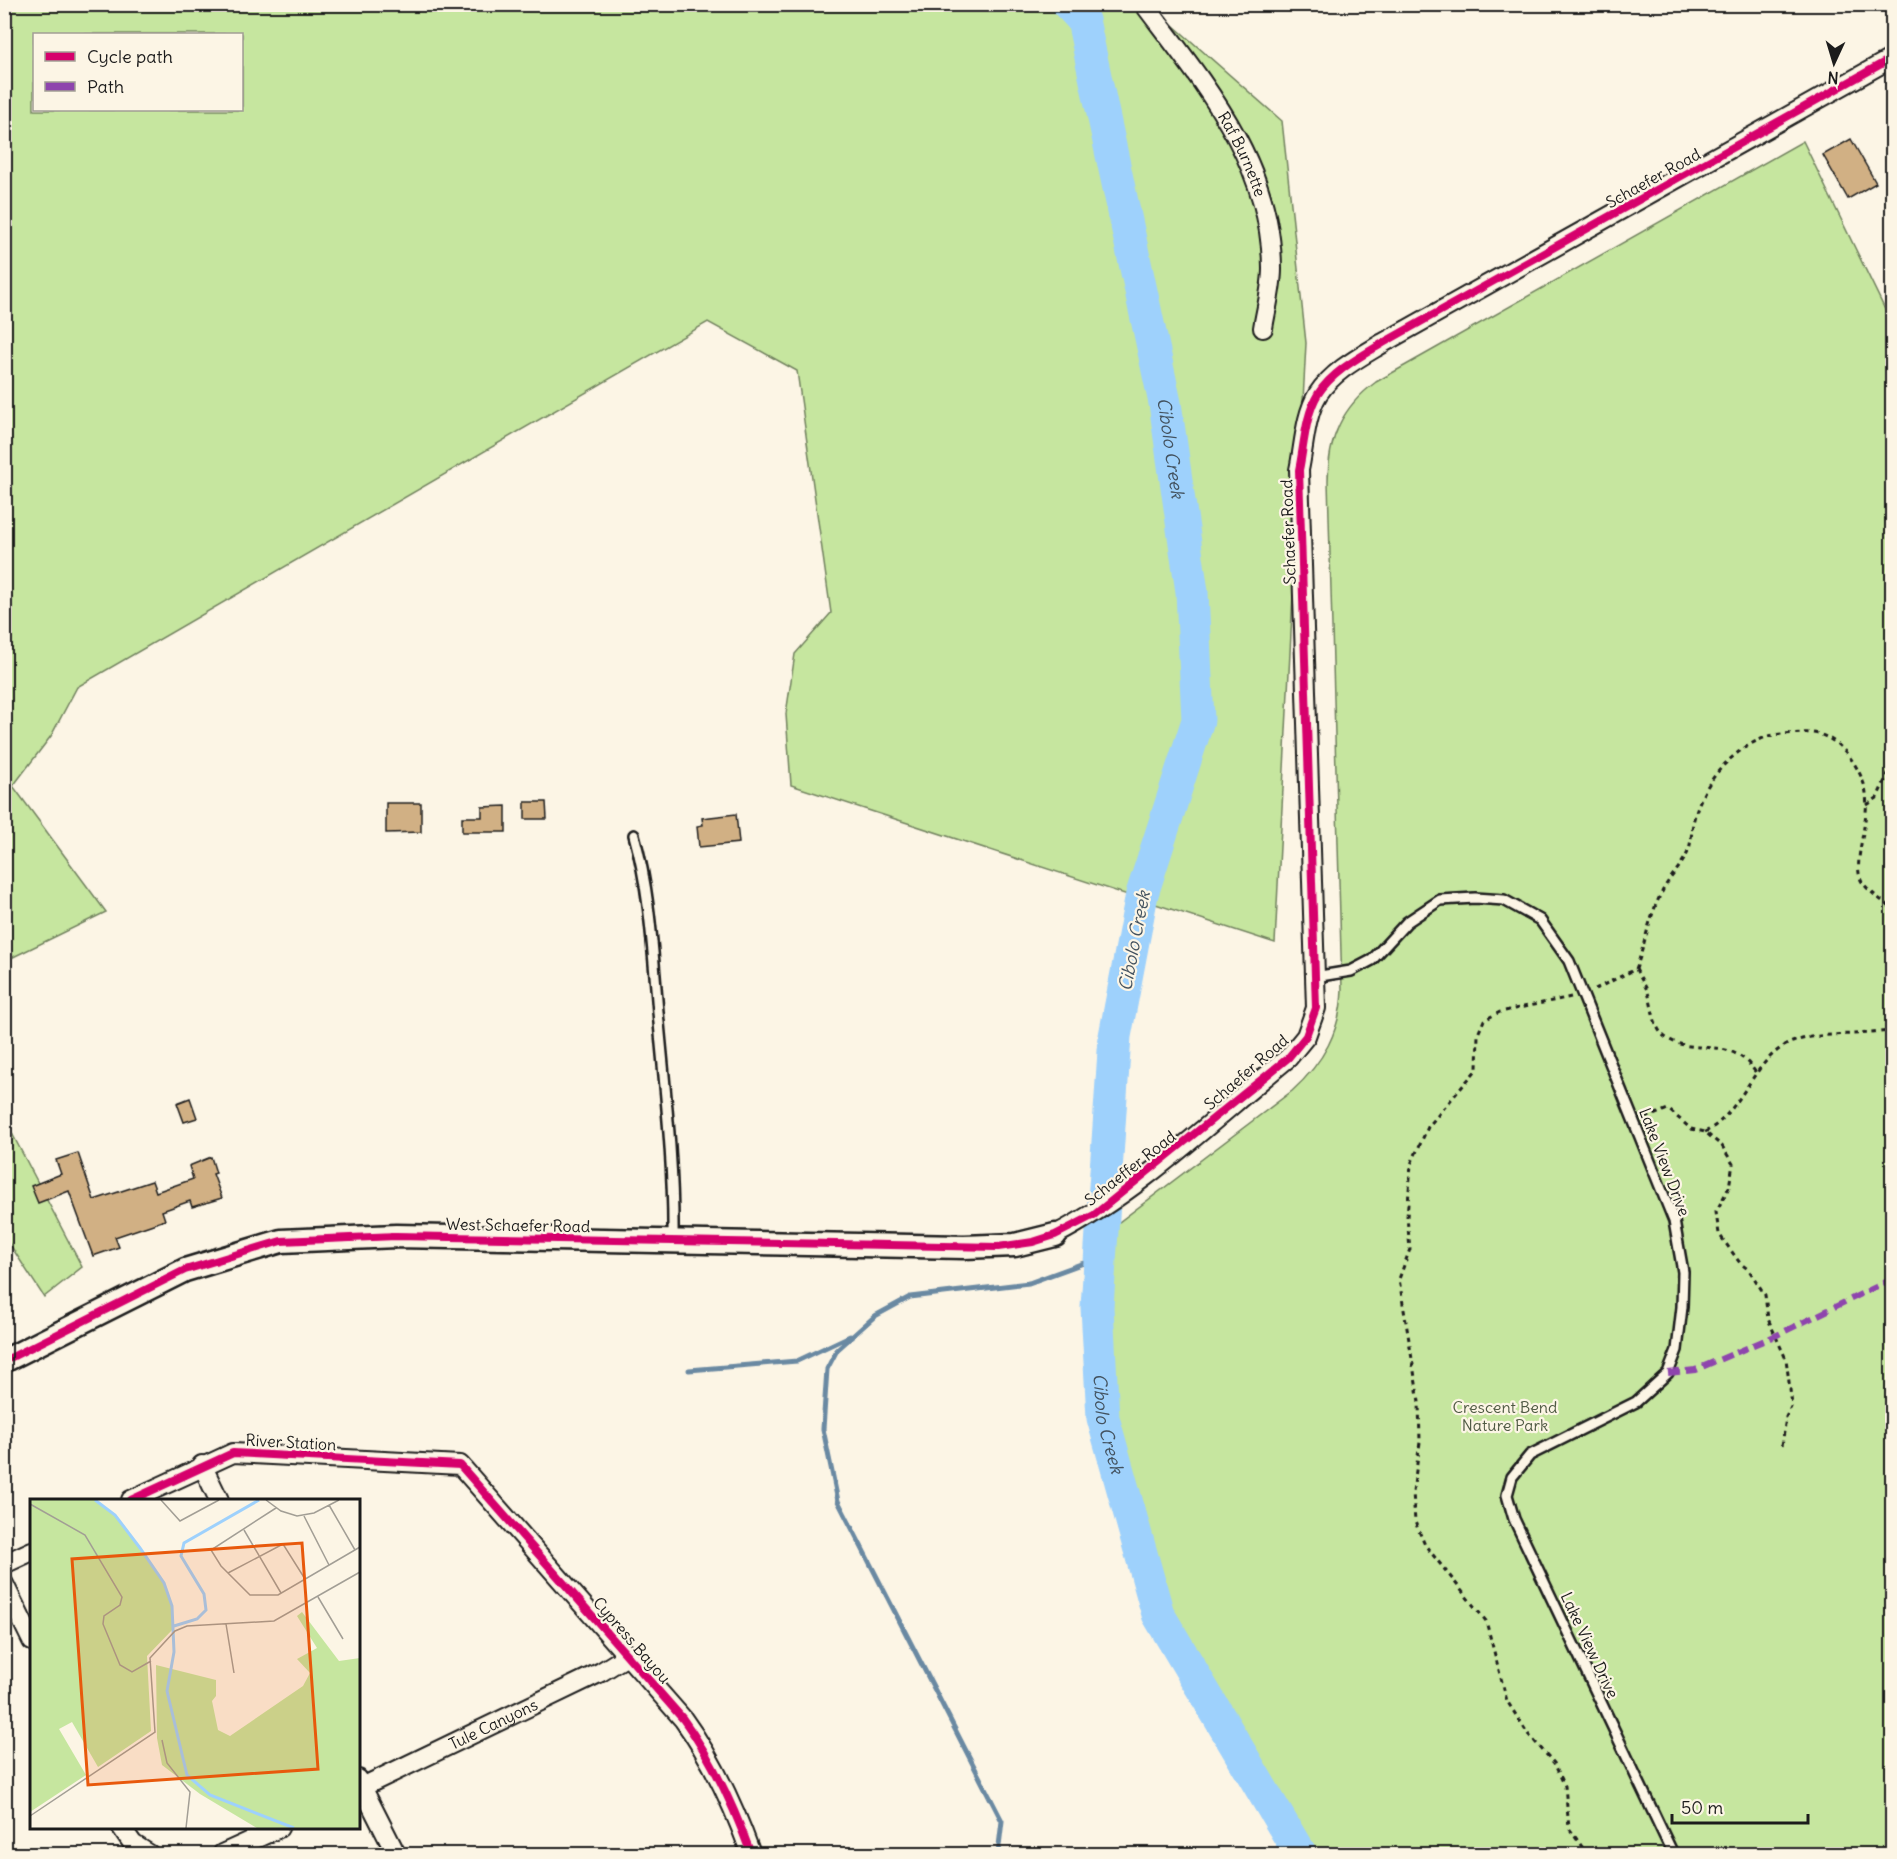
<svg xmlns="http://www.w3.org/2000/svg" width="1897" height="1859" viewBox="0 0 1897 1859" font-family="Delius,sans-serif">
  <rect width="100%" height="100%" fill="#fcf5e5"/>
  <filter id="ink" filterUnits="userSpaceOnUse"><feTurbulence type="fractalNoise" baseFrequency=".0167" numOctaves="2"/><feDisplacementMap in="SourceGraphic" scale="12" xChannelSelector="R" yChannelSelector="G"/><feConvolveMatrix kernelMatrix="1 2 1 2 8 2 1 2 1" color-interpolation-filters="sRGB"/></filter>
  <g filter="url(#ink)">
    <path fill="#c6e69f" stroke="#71815e" stroke-width="1.5" fill-rule="evenodd" d="M5 5H1150L1282 121 1306 343 1275 943 791 785 786 714 795 654 831 613 797 371 708 322 77 687 51 736 13 786 106 912 5 961ZM34 34H242V110H34Z
      M1803 141 1892 324V1854H1300L1158 1613 1103 1418 1097 1307 1102 1235 1292 1091C1323 1063 1341 1031 1342 989L1328 481C1328 438 1342 407 1376 382Z
      M4 1118 82 1267 44 1297 5 1237Z"/>
    <g fill="none" stroke-linecap="round" stroke-linejoin="round">
      <path stroke="#6a89a2" stroke-width="5" d="M689 1370 797 1361 850 1336
        M998 1854 1002 1821 838 1501 823 1429 827 1369 837 1350 875 1316 910 1297 1029 1283 1100 1257"/>
      <path stroke="#9ed1fc" stroke-width="33" id="s1" d="M1068 4 1083 20 1165 403 1192 592 1198 720 1142 894 1115 1036 1097 1307 1103 1418 1158 1614 1300 1854"/>
    </g>
    <path fill="#d1b084" stroke="#1c1c1c" stroke-width="1.5" d="M1851 139 1876 183 1848 199 1823 155Z
      M525 802H546L547 819H525Z
      M386 803H421V832L386 833Z
      M506 806V832H462V817H482V807Z
      M736 814 739 843 699 847 697 826 703 825 702 818Z
      M190 1098 197 1118 184 1122 177 1103Z
      M78 1153 94 1200 152 1181 156 1192 193 1179 189 1166 211 1157 216 1173 213 1174 222 1198 192 1207 190 1201 162 1211 165 1220 115 1237 119 1247 93 1256 69 1191 38 1203 31 1186 61 1174 56 1160Z"/>
    <g fill="none" stroke-linecap="round" stroke-linejoin="round">
      <defs>
        <path id="service" d="M634 835C650 891 653 954 658 1012 665 1089 674 1164 673 1241
          M1314 977 1351 971 1372 960 1407 922 1440 900 1475 898 1504 900 1540 920 1569 961 1674 1221 1683 1272 1682 1307 1677 1350 1668 1373 1636 1402 1530 1455 1512 1477 1507 1495 1514 1519 1673 1854"/>
        <g id="minor">
          <path id="s2" d="M1144 4C1204 84 1272 163 1272 269 1272 288 1266 309 1263 328"/>
          <path d="M1055 1235C1140 1191 1213 1119 1288 1058L1306 1036 1316 1008 1299 470C1304 447 1305 415 1318 394 1333 371 1360 357 1383 343L1892 58"/>
          <path d="M202 1465 219 1500"/>
          <path d="M131 1500 233 1453 460 1465 683 1719C713 1760 734 1807 751 1854"/>
          <path d="M4 1564 32 1551"/>
          <path d="M4 1584 32 1641"/>
          <path d="M358 1779 396 1854"/>
          <path id="s3" d="M358 1789 601 1672 627 1656"/>
          <path d="M122 1828 133 1844 149 1854"/>
          <path d="M222 1854 279 1828"/>
        </g>
        <path id="tertiary" d="M4 1361 185 1270 281 1241 396 1236 964 1247 1015 1245 1055 1235"/>
      </defs>
      <use href="#service" stroke="#1c1c1c" stroke-width="14"/>
      <use href="#minor" stroke="#1c1c1c" stroke-width="22"/>
      <use href="#tertiary" stroke="#1c1c1c" stroke-width="27"/>
      <path stroke="#1c1c1c" stroke-width="3" stroke-dasharray="4.5 4.5" stroke-linecap="butt" d="M1867 805 1877 798 1892 765
        M1636 969C1639 976 1644 983 1647 990 1653 1004 1652 1027 1665 1037 1696 1058 1730 1033 1756 1073
        M1595 989 1636 969C1645 944 1649 916 1662 892 1668 879 1680 868 1687 854 1692 844 1691 830 1694 819 1703 782 1731 750 1766 737 1777 733 1791 734 1802 733 1832 729 1855 758 1864 784 1874 814 1850 863 1862 882 1869 892 1883 901 1892 909
        M1571 997 1500 1012 1484 1020 1478 1034 1477 1069 1428 1127 1411 1164 1407 1217 1410 1249 1399 1279 1419 1402 1420 1442 1413 1492 1415 1522 1425 1545 1486 1621 1507 1701 1528 1734 1554 1763 1565 1786 1569 1828 1587 1854
        M1646 1118 1668 1109 1691 1129 1705 1132 1722 1146 1733 1164 1729 1187 1716 1212 1719 1234 1740 1263 1749 1270 1765 1295 1768 1319 1786 1359 1792 1405 1786 1417 1782 1446
        M1705 1132C1744 1112 1752 1056 1795 1041 1826 1031 1861 1037 1892 1030"/>
      <use href="#service" stroke="#fcf5e5" stroke-width="9"/>
      <use href="#minor" stroke="#fcf5e5" stroke-width="18"/>
      <use href="#tertiary" stroke="#fcf5e5" stroke-width="22"/>
      <path stroke="#8e44ad" stroke-width="6" stroke-dasharray="12 6" stroke-linecap="butt" d="M1668 1373 1695 1370 1777 1335 1892 1279"/>
      <defs>
        <path id="cycleway" d="M4 1361 185 1270 281 1241 396 1236 998 1247 1033 1242 1055 1235 1094 1215 1288 1058 1306 1036 1316 1008 1299 470C1304 447 1305 415 1318 394 1333 371 1360 357 1383 343L1892 58
          M131 1500 233 1453 460 1465 683 1719C713 1760 734 1807 751 1854"/>
      </defs>
      <use href="#cycleway" stroke="#fcf5e5" stroke-width="11"/>
      <use href="#cycleway" stroke="#d6006c" stroke-width="8"/>
    </g>
  </g>
  <g text-anchor="middle" dominant-baseline="central" stroke-width="4.5" stroke-linejoin="round" paint-order="stroke">
    <g font-size="16" fill="#1c1c1c" stroke="#fcf5e5">
      <text stroke="none"><textPath href="#s2" startOffset="180">Raf Burnette</textPath></text>
      <text transform="translate(1653 178) rotate(-29)">Schaefer Road</text>
      <text transform="translate(1288 532) rotate(-92)">Schaefer Road</text>
      <text transform="translate(1246 1072) rotate(-41)">Schaefer Road</text>
      <text transform="translate(1665 1162) rotate(69)">Lake View Drive</text>
      <text transform="translate(1130 1168) rotate(-38)">Schaeffer Road</text>
      <text transform="translate(518 1225) rotate(1)">West Schaefer Road</text>
      <text transform="translate(291 1442) rotate(3)">River Station</text>
      <text transform="translate(632 1640) rotate(49)">Cypress Bayou</text>
      <text transform="translate(1590 1645) rotate(65)">Lake View Drive</text>
      <text stroke="none"><textPath href="#s3" startOffset="150">Tule Canyons</textPath></text>
    </g>
    <g font-size="16" fill="#4f5943" stroke="#fcf5e5">
      <text x="1505" y="1407">Crescent Bend<tspan x="1505" dy="18">Nature Park</tspan></text>
    </g>
    <g font-size="18" font-style="italic" fill="#43525f" stroke="#fcf5e5">
      <text stroke="none"><textPath href="#s1" startOffset="459">Cibolo Creek</textPath></text>
      <text transform="translate(1134 941) rotate(-79)">Cibolo Creek</text>
      <text stroke="none"><textPath href="#s1" startOffset="1449">Cibolo Creek</textPath></text>
    </g>
  </g>
  <g transform="translate(30 1499)">
    <rect width="330" height="330" fill="#fcf5e5"/>
    <path d="M0 1H65L85 16 134 84 142 107 144 129 117 157 121 232 68 268 42 223 29 230 56 276 0 313ZM272 113 309 162 330 159V329H227L170 295 132 266 127 239 126 166 186 181V197L182 202 188 231 200 237 273 187 280 174 267 160 287 149 267 117Z" fill="#c6e69f"/>
    <path fill="none" stroke="#9ed1fc" stroke-width="3" d="M65 1 85 16 110 49 134 84 142 107 144 153 137 192 157 276 180 296 264 329M144 127 167 120 176 111 174 95 151 57 154 44 229 1"/>
    <path fill="none" stroke="#a29e95" stroke-width="1.5" d="M131 1 150 22 189 1M236 1 251 12 267 17 284 14 309 1M0 5 55 36 92 98 90 106 74 117 73 125 90 166 102 173 121 162M299 6 325 51M246 9 181 51 191 67 220 96H248L330 48M274 17 299 66M214 31 251 94M198 74 253 45 275 80M288 98 313 140M196 125 204 174M132 241 137 264 160 293 156 329M0 317 125 233 120 159 145 132 157 127 244 122 330 73"/>
    <path fill="#e8590c" fill-opacity="0.15" stroke="#e8590c" stroke-width="3" d="M272 44 288 270 58 286 42 60Z"/>
    <rect width="330" height="330" fill="none" stroke="#1c1c1c" stroke-width="3"/>
  </g>
  <rect width="1897" height="1859" fill="none" stroke="#fcf5e5" stroke-width="24"/>
  <rect x="12" y="12" width="1873" height="1835" fill="none" stroke="#1c1c1c" stroke-width="2" filter="url(#ink)"/>
  <rect x="33" y="33" width="210" height="78" fill="#fcf5e5" stroke="#a29e95" stroke-width="1.5"/>
  <rect x="45" y="52" width="30" height="9" fill="#d6006c" stroke="#a29e95" stroke-width="1.5"/>
  <text x="87" y="63" font-size="18" fill="#1c1c1c">Cycle path</text>
  <rect x="45" y="82" width="30" height="9" fill="#8e44ad" stroke="#a29e95" stroke-width="1.5"/>
  <text x="87" y="93" font-size="18" fill="#1c1c1c">Path</text>
  <g transform="translate(1834 63) rotate(184)" stroke="#fcf5e5" stroke-width="4.5" paint-order="stroke">
  <path d="M0-4.5L10 22L0 15L-10 22Z" fill="#1c1c1c"/>
  <text y="-9" font-size="16" font-weight="bold" text-anchor="middle" fill="#1c1c1c">N</text>
  </g>
  <path d="M1672 1814v9h136v-9" fill="none" stroke="#1c1c1c" stroke-width="3"/>
  <text x="1681" y="1814" font-size="18" fill="#1c1c1c" stroke="#fcf5e5" stroke-width="4.5" paint-order="stroke">50 m</text>
</svg>
